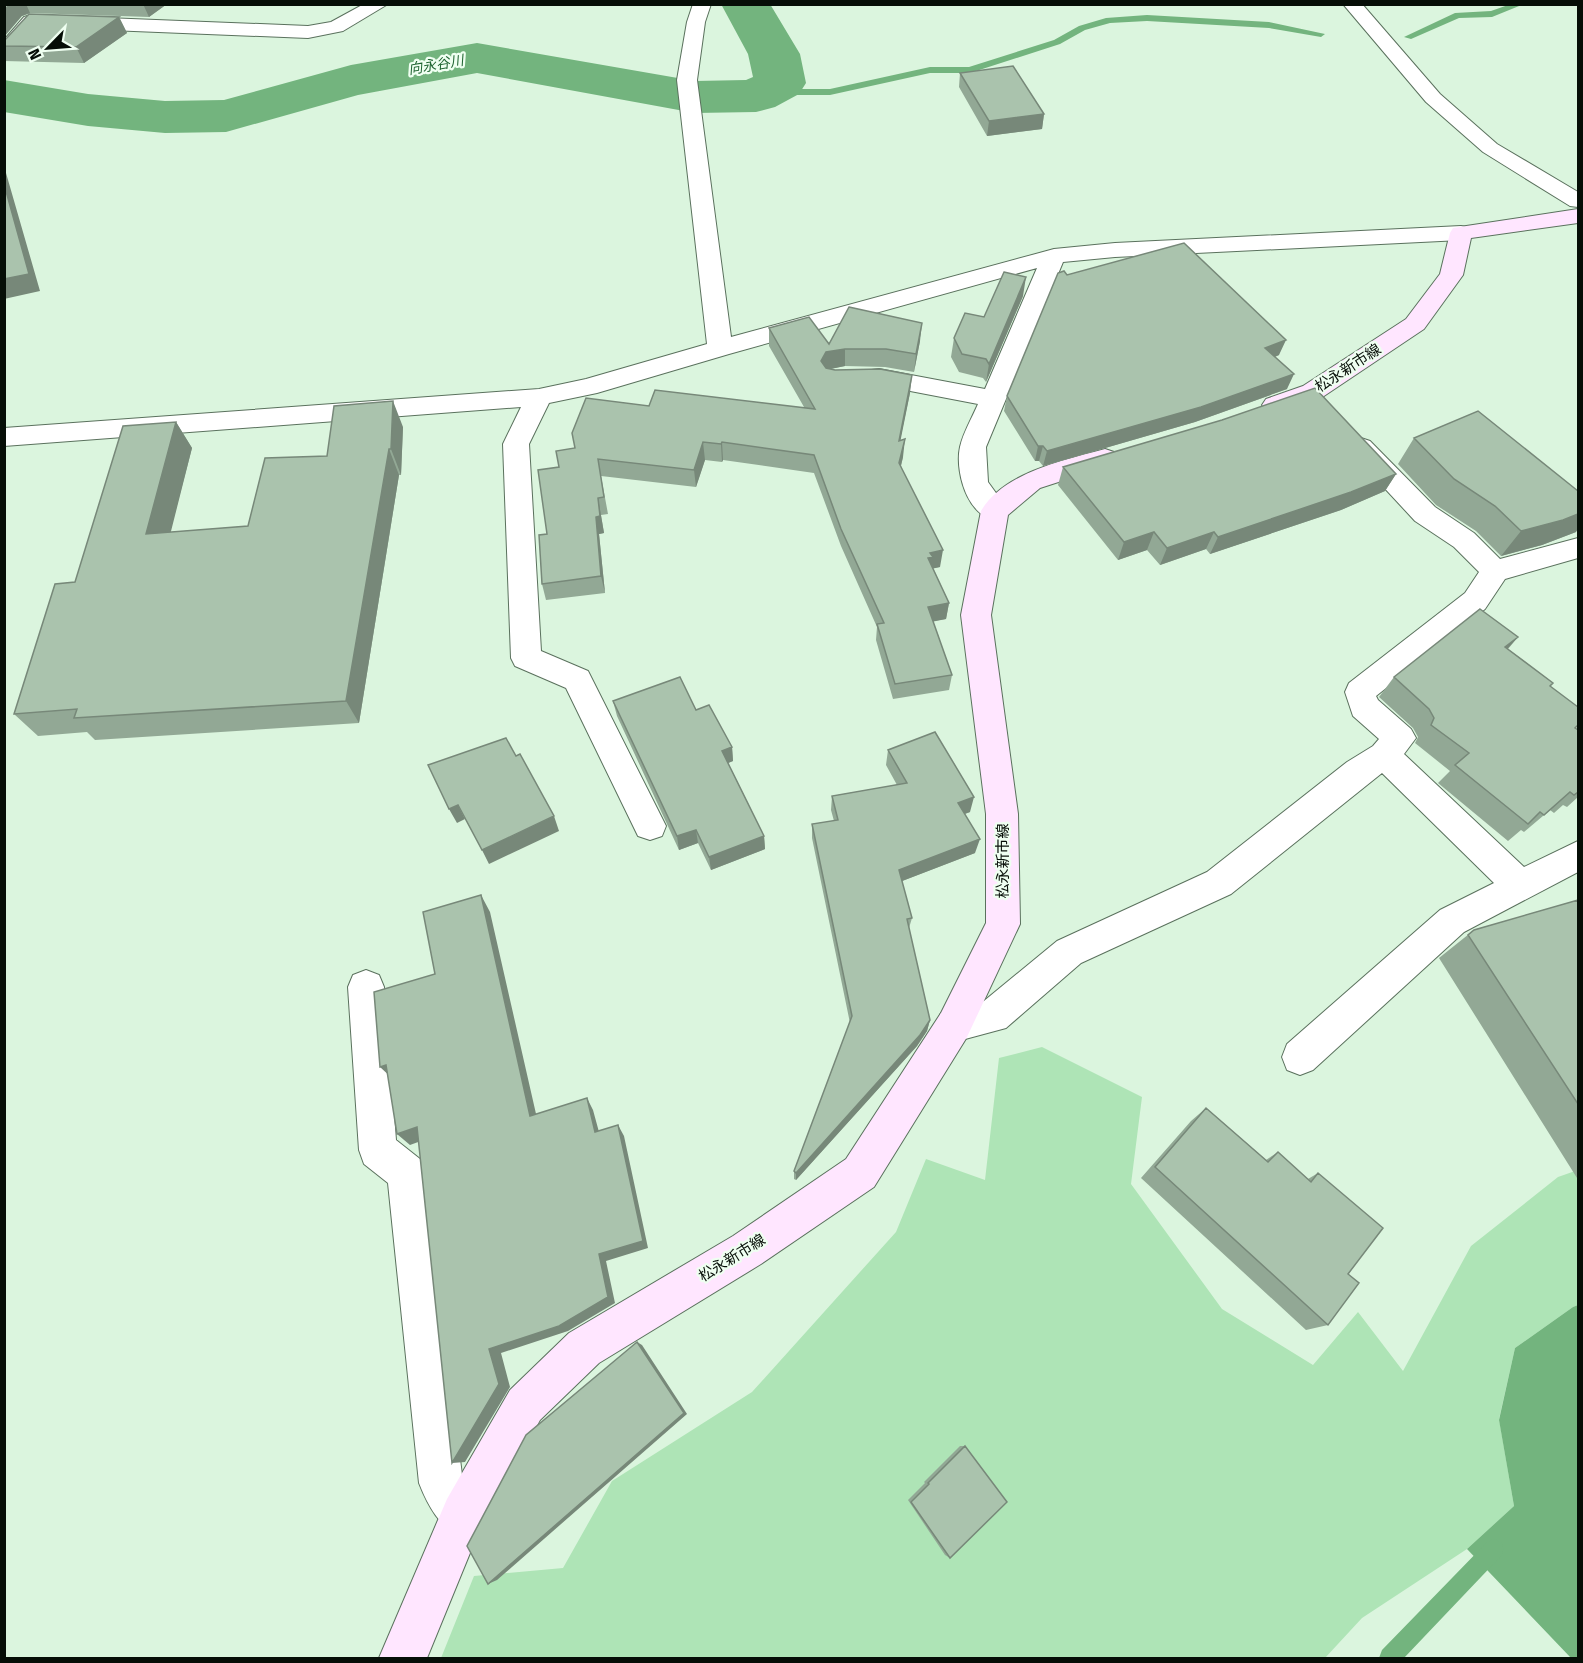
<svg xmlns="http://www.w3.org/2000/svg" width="1583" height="1663" viewBox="0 0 1583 1663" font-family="'Fira Sans Condensed','Noto Sans JP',sans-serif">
  <rect width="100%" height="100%" fill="#dbf5de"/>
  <path fill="#aee4b6" d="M1042 1047 1142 1097 1131 1184 1222 1309 1313 1365 1358 1312 1403 1371 1471 1246 1558 1177 1578 1170V1305L1573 1307 1515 1348 1499 1419 1514 1506 1467 1549 1362 1618 1325 1658H441L474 1576 563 1568 612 1481 752 1392 896 1232 926 1159 985 1180 999 1058Z"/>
  <path fill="#73b47e" d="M1578 1305V1658H1571L1467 1549 1514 1506 1499 1420 1515 1348 1573 1307Z"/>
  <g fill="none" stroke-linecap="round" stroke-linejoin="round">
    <path fill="#73b47e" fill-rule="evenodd" d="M1511 4H1524L1492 17 1459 18 1411 39 1404 37 1455 13 1491 11Z
      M1147 15 1269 22 1325 34 1321 37 1269 28 1147 21 1110 23 1085 30 1060 44 970 73H930L830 95H793L756 99 751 96 756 93 793 89H830L930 67H969L1054 40 1079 26 1106 18Z
      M1494 1539 1501 1542 1504 1549 1501 1556 1404 1658H1379L1382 1650 1487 1542Z"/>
    <path fill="#73b47e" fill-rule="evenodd" d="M721 4H770L800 54 806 83 799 94 775 107 756 112 695 113 477 73 358 95 226 132 165 133 88 126 4 112V80L88 94 165 101 224 100 351 65 477 43 695 81 746 80 753 77 748 54Z"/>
    <defs>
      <path id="minor" d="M364 4H388L343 31 308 38 36 27 11 56 4 58V40L24 17 31 15 308 26 331 22Z
        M693 4H711L705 22 697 80 731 337 1054 249 1115 243 1461 226 1469 228 1472 233 1469 238 1461 240 1115 257 1063 262 986 447 988 482 1009 511 1005 518C971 528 954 474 960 447 963 433 972 418 978 404L879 385 866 386 857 384 853 378 857 372 879 369 985 389 1037 268 729 354 597 393 549 403 529 444 541 651 588 671 666 826 662 836 650 840 638 836 566 688 515 666 511 658 503 444 521 407 4 446V428L539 389 586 379 707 344 677 80 687 22Z
        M1361 438 1370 441 1435 507 1474 533 1500 559 1578 538V558L1505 579 1485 609 1376 696 1378 700 1411 729 1416 738 1404 754 1524 867 1578 841V872L1464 932 1313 1070 1300 1075 1287 1070 1282 1057 1287 1044 1440 910 1494 883 1382 773 1231 894 1081 963 1006 1028 954 1042 941 1037 936 1025 941 1013 984 1001 1057 941 1207 872 1347 762 1373 746 1379 739 1353 716 1345 692 1349 683 1465 593 1479 572 1454 547 1415 521 1352 453 1348 447 1352 441Z
        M366 970 379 975 384 987 396 1140 420 1159 425 1173 462 1475 479 1499 486 1515 479 1531 463 1538C440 1528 428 1506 419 1483L388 1183 364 1164 359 1150 348 987 353 975Z"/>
      <path id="tertiary" d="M1343 4H1362L1440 94 1497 144 1578 192V207L1570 206 1483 152 1426 102Z"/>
      <path id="secondary" d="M1578 209V223L1471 238 1463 275 1424 329 1321 398 1275 414 1266 411 1262 405 1266 399 1303 386 1406 319 1440 274 1450 233 1453 228Z
        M1105 449 1114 452 1118 458 1114 464 1040 488 1008 515 991 615 1018 814 1020 924 967 1037 874 1187 761 1264 599 1363 540 1420 479 1531 427 1658H379L447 1499 510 1390 569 1333 733 1236 846 1159 941 1013 986 923V814L961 615 981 511C1004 472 1065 460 1105 449Z"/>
    </defs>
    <use href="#minor" stroke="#5a715d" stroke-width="2"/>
    <use href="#tertiary" stroke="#5a715d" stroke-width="2"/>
    <use href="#secondary" stroke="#5a715d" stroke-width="2"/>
    <use href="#minor" fill="#fff" fill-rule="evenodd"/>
    <use href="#tertiary" fill="#fff" fill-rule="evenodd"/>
    <use href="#secondary" fill="#ffe6ff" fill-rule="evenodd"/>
  </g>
  <path fill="#92a895" d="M4 4H167L149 17 30 13 22 16Z
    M119 17 127 33 84 63 4 61V41Z
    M960 73 1044 114 1042 129 987 136 959 87Z
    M1067 275 1279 355 1275 357 1287 389 1195 422 1043 466 1039 461H1035L1004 411 1007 396Z
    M1023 296 986 382 983 378 959 372 951 357 954 338 984 317Z
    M769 328 829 344 920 341 914 372 885 367 845 366 829 369 910 393 900 440 903 457 901 466 940 567 933 568 949 603 946 619 933 621 952 675 949 690 893 699 876 640 877 627 841 546 814 473 723 460 722 462 705 460 696 487 601 476 608 514 601 515 604 533 599 534 605 593 546 600 542 584 547 534 559 467 575 448 649 406 804 407 769 346Z
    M176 422 192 448 170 532 248 526 327 456 403 427 401 475H399L359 723 95 740 87 732 38 736 14 714 75 582Z
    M1414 438 1576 532 1542 545 1501 556 1476 531 1436 505 1398 464Z
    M1063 467 1396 474 1385 491 1341 510 1210 554 1206 549 1160 565 1147 550 1118 560 1058 485Z
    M1518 637 1508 649 1553 683 1550 686 1576 729 1578 730V797L1567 807 1563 805 1554 813 1550 810 1524 832 1521 830 1508 841 1438 783 1450 771 1415 743 1418 737 1413 728 1379 697 1394 677Z
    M613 701 696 710 732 747 733 761 728 763 764 836 765 849 711 870 698 843 679 850 617 716Z
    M888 750 970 812 965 814 975 853 902 881 912 918 909 928 930 1020 927 1031 917 1046 796 1180 794 1179V1171L850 1023 812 838V824L834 821 831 810 832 796 897 785 886 765Z
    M1578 900V1177L1577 1178 1439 958 1474 930Z
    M1206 1108 1266 1160 1278 1152 1308 1179 1318 1173 1328 1325 1306 1330 1141 1178 1191 1121Z
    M960 1446H965L950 1558 945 1555 908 1500 925 1483 924 1482Z"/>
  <path fill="#778879" d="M10 4H26L30 13 22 16 4 37V11Z
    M143 4H167L149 17Z
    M119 17 127 33 84 63 76 47Z
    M1044 114 1042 129 987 136 989 121Z
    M4 166 40 291 4 299Z
    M1026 277 1023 296 986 382 989 364Z
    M922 323 920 341 914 372 916 354Z
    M1286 340 1279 355 1258 363 1265 348Z
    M845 349V366L826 370 821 361 826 352Z
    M1294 374 1287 389 1195 422 1043 466 1047 451Z
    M912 375 910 393 897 458 899 441Z
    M393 401 403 427 401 475 391 449Z
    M176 422 192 448 164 559 146 534Z
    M905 439 903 457 897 481 899 463Z
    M703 442 705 460 696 487 694 470Z
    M722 442 723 460 722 462 721 444Z
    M1038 446H1043L1039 461H1035Z
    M389 449 399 475 359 723 346 701Z
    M1396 474 1385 491 1341 510 1210 554 1218 537Z
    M598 498 604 533 599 534 605 593 601 576 596 517Z
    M1578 514V529L1576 532 1542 545 1501 556 1521 531Z
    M1154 532 1147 550 1118 560 1124 542Z
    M1214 532 1206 549 1160 565 1167 548Z
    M943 550 940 567 931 569 928 558 930 553Z
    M949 603 946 619 926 623 928 607Z
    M1518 637 1500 657 1505 647Z
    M732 747 733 761 723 765 722 751Z
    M974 797 970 812 955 817 958 803Z
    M458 805 465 819 457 823 449 809Z
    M554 816 559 831 489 864 482 850Z
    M696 830 698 843 679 850 677 836Z
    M764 836 765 849 711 870 709 857Z
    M980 839 975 853 897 883 899 870Z
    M481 895 490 912 539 1127 530 1116Z
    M930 1020 927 1031 917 1046 796 1180V1173Z
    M386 1065 394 1080 380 1067Z
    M587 1098 593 1110 602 1143 595 1132Z
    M618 1125 624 1136 648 1248 606 1261 615 1303 568 1331 501 1353 510 1387 465 1462 452 1463 489 1349 599 1254Z
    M417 1127 429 1138 410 1145 397 1134Z
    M637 1342 642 1345 687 1414 497 1580 488 1584Z"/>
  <path fill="#aac3ad" stroke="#778879" stroke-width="1.5" d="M4 4H10L4 11Z
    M29 14 119 17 76 47 4 46V41Z
    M1013 66 1044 114 989 121 960 73Z
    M4 184 29 274 4 279Z
    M1184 243 1286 340 1265 348 1294 374 1201 407 1047 451 1043 446H1038L1007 396 1058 273 1064 271 1067 275Z
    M1004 272 1026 277 989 364 986 359 962 354 954 338 965 313 984 317Z
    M849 307 922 323 916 354 886 349H845L826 352 821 361 826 368 835 370 880 369 912 375 899 441 905 439 899 463 943 550 930 553 933 557 928 558 949 603 928 607 952 675 895 684 877 624 884 623 841 529 814 455 722 442 721 444 703 442 694 470 598 459 604 497 598 498 600 516 596 517 601 576 542 584 539 535 547 534 538 470 559 467 556 451 575 448 572 433 586 398 649 406 655 390 815 409 769 328 809 317 829 344Z
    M1315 388 1396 474 1351 492 1218 537 1214 532 1167 548 1154 532 1124 542 1063 467 1222 420Z
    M393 401 391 449H389L346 701 74 718 77 709 14 714 55 584 75 582 123 426 176 422 146 534 248 526 265 458 327 456 334 406Z
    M1478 411 1578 491V514L1563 520 1521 531 1495 506 1454 479 1414 438Z
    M1480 609 1518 637 1505 647 1553 683 1550 686 1578 707V725L1575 728 1578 730V792L1574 795 1570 792 1544 815 1540 812 1528 824 1455 765 1469 753 1431 725 1434 718 1429 709 1394 677Z
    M680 677 696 710 709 705 732 747 722 751 764 836 709 857 696 830 677 836 613 701Z
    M935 732 974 797 958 803 980 839 899 870 912 918 907 919 930 1020 920 1035 796 1173 794 1171 852 1016 812 824 838 820 832 796 907 783 888 750Z
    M506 738 516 756 520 754 554 816 482 850 458 805 449 809 428 765Z
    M481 895 530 1116 587 1098 595 1132 618 1125 643 1241 599 1254 608 1297 559 1326 489 1349 499 1384 452 1463 417 1127 397 1134 386 1065 380 1067 374 992 435 974 423 912Z
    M1578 900V1104L1468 935 1474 930Z
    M1206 1108 1268 1162 1278 1152 1311 1182 1318 1173 1383 1228 1348 1274 1359 1283 1328 1325 1155 1167Z
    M637 1342 684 1413 488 1584 467 1546 526 1435Z
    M965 1446 1007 1502 950 1558 911 1502 929 1484 928 1483Z"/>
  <g text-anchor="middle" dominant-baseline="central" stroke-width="4.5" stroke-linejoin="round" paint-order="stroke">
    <g font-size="14" font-style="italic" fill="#1f6431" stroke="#effff1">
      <text transform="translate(436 65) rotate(-10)">向永谷川</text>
    </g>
    <g font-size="15" fill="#060e07" stroke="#effff1">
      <text transform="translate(1348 368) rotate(-33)">松永新市線</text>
      <text transform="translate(1003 861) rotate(-90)">松永新市線</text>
      <text transform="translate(732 1258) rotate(-32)">松永新市線</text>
    </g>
  </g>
  <rect width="1583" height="1663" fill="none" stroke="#060e07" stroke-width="12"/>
  <g transform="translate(48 48) rotate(245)" stroke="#effff1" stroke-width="4.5" paint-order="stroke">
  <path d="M0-4.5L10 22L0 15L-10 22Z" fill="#060e07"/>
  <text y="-9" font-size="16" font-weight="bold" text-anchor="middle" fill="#060e07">N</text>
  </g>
</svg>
